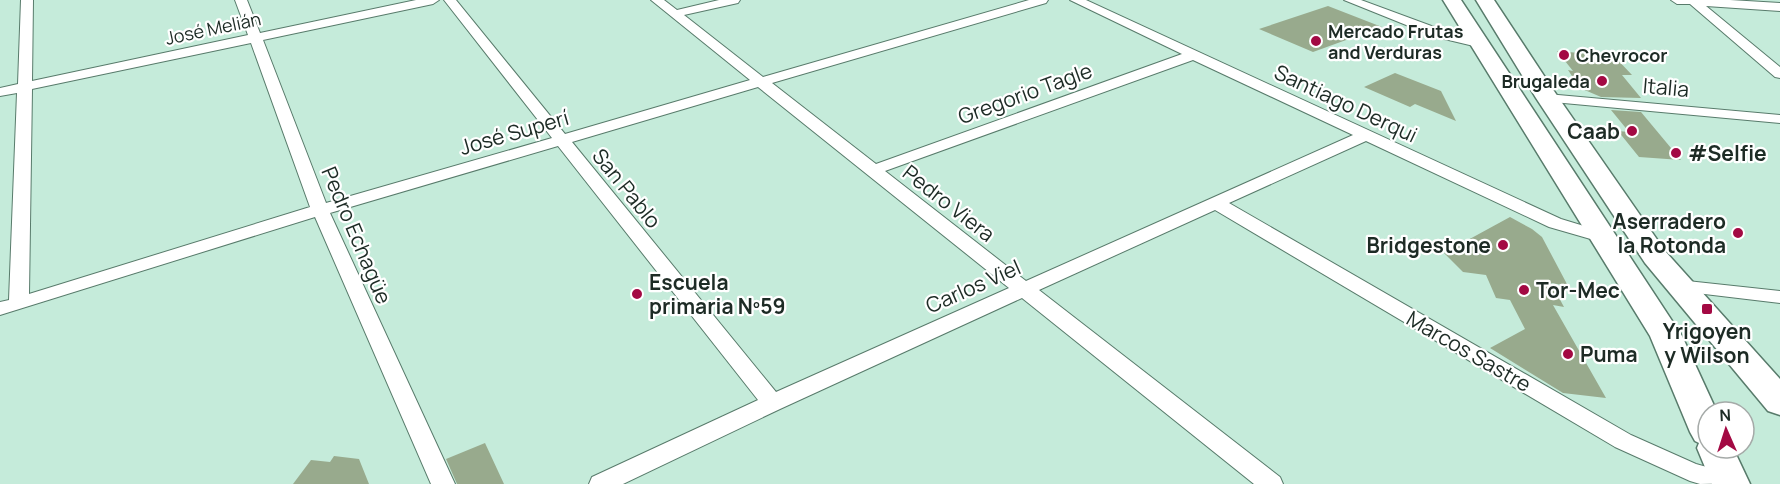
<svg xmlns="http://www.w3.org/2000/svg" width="1780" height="484" viewBox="0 0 1780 484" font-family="Manrope,sans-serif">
  <rect width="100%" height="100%" fill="#c5ebda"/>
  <path fill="#98aa8d" d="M1328 6 1382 27 1313 52 1259 29Z
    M1557 51 1614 56 1632 75H1622L1641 98 1601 97 1580 88 1568 70 1573 71Z
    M1395 73 1441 91 1456 121 1415 104 1410 107 1364 87Z
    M1611 110 1641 112 1681 160 1639 157 1618 131 1629 132Z
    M1510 217 1532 229 1542 237 1568 286 1551 283 1564 307 1553 305 1606 398 1563 393 1490 348 1525 329 1510 300 1496 298 1486 275 1463 272 1444 253Z
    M485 443 504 484H457L446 459Z
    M334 456 359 459 369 484H293L311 460 330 462Z"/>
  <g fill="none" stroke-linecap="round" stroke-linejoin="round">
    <defs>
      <path id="street" d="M21 0H33L32 81 248 35 235 0H247L260 33 416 0H439L433 4 263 40 326 203 552 138 444 0H456L565 134 750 80 651 0H664L677 10 719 0H740L738 3 684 15 763 77 1029 0H1048L1046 3 772 83 876 164 1182 54 1070 0H1086L1561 219 1607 233 1610 237 1607 241 1601 242 1549 227 1366 141 1229 203 1631 435 1696 464 1739 476 1742 483 1700 484 1690 481 1615 447 1215 210 1039 290 1280 477 1283 484H1254L1022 298 780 409 623 484H589L592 477 758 400 558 146 330 213 455 484H431L315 217 0 315V302L9 300 17 93 0 96V88L18 84ZM251 43 310 207 29 294 32 89ZM1193 60 1353 135 1026 281 885 171ZM758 87 1009 288 776 392 572 142Z
        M1344 0H1361L1445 31 1483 40 1484 43 1478 47 1436 37Z
        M1671 0H1730L1780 3V11L1706 6 1780 67V78L1775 77 1690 4H1677Z
        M1547 94 1780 115V123L1542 101 1540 98 1542 95Z
        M1678 280 1780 291V303L1671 290 1668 286 1671 282Z"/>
      <path id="primary" d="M1443 0H1461L1682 336 1717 412H1708V448H1733L1750 484H1712L1697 448 1699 443 1695 441 1690 432 1650 336Z
        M1476 0H1494L1558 97 1665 251 1780 379V415L1768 411 1645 263 1536 98Z"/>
    </defs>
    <use href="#street" stroke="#587b6b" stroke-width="2"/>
    <use href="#primary" stroke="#587b6b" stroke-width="3"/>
    <use href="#street" fill="#fff" fill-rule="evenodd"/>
    <use href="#primary" fill="#fff" fill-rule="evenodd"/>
  </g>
  <g fill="#a30943" stroke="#fff" stroke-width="2">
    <circle cx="1316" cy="41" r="6"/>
    <circle cx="1564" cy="55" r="6"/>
    <circle cx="1602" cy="81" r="6"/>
    <circle cx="1632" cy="131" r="6"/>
    <circle cx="1676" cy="153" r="6"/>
    <circle cx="1738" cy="233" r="6"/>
    <circle cx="1503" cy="245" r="6"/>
    <circle cx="1524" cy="290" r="6"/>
    <circle cx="637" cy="294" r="6"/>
    <rect x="1701" y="303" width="12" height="12" rx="3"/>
    <circle cx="1568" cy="354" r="6"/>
  </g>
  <g text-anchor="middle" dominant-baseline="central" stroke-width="4.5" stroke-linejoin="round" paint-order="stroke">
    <g font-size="18" fill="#1d2b25" stroke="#fff">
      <text transform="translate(213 28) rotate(-12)">José Melián</text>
    </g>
    <g font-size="18" font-weight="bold" fill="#1d2b25" stroke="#fff" text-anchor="start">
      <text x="1328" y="31">Mercado Frutas<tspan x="1328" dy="21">and Verduras</tspan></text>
      <text x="1576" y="55">Chevrocor</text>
      <text x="1590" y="81" text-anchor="end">Brugaleda</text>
    </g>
    <g font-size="21" fill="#1d2b25" stroke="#fff">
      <text transform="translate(1666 87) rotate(5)">Italia</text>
      <text transform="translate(1025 93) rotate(-20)">Gregorio Tagle</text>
      <text transform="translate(1346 103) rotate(25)">Santiago Derqui</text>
      <text transform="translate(514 132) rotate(-16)">José Superí</text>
      <text transform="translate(627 188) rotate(51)">San Pablo</text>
      <text transform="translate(949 203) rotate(38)">Pedro Viera</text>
      <text transform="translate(357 235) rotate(67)">Pedro Echagüe</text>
      <text transform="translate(973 286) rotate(-24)">Carlos Viel</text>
      <text transform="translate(1469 351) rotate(30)">Marcos Sastre</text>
    </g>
    <g font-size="21" font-weight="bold" fill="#1d2b25" stroke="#fff" text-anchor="start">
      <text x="1620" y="131" text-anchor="end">Caab</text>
      <text x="1688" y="153">#Selfie</text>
      <text x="1726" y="221" text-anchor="end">Aserradero<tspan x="1726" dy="24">la Rotonda</tspan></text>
      <text x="1491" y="245" text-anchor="end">Bridgestone</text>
      <text x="649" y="282">Escuela<tspan x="649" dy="24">primaria Nº59</tspan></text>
      <text x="1536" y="290">Tor-Mec</text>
      <text x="1707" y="331" text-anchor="middle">Yrigoyen<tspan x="1707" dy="24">y Wilson</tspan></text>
      <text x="1580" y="354">Puma</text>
    </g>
  </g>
  <g transform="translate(1726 430) rotate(357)"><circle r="28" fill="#ffffff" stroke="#a5aaa8" stroke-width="1.5"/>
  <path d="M0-4.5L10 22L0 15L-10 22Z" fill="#a30943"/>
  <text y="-9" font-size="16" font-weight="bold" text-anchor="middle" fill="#1d2b25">N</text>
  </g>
</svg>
